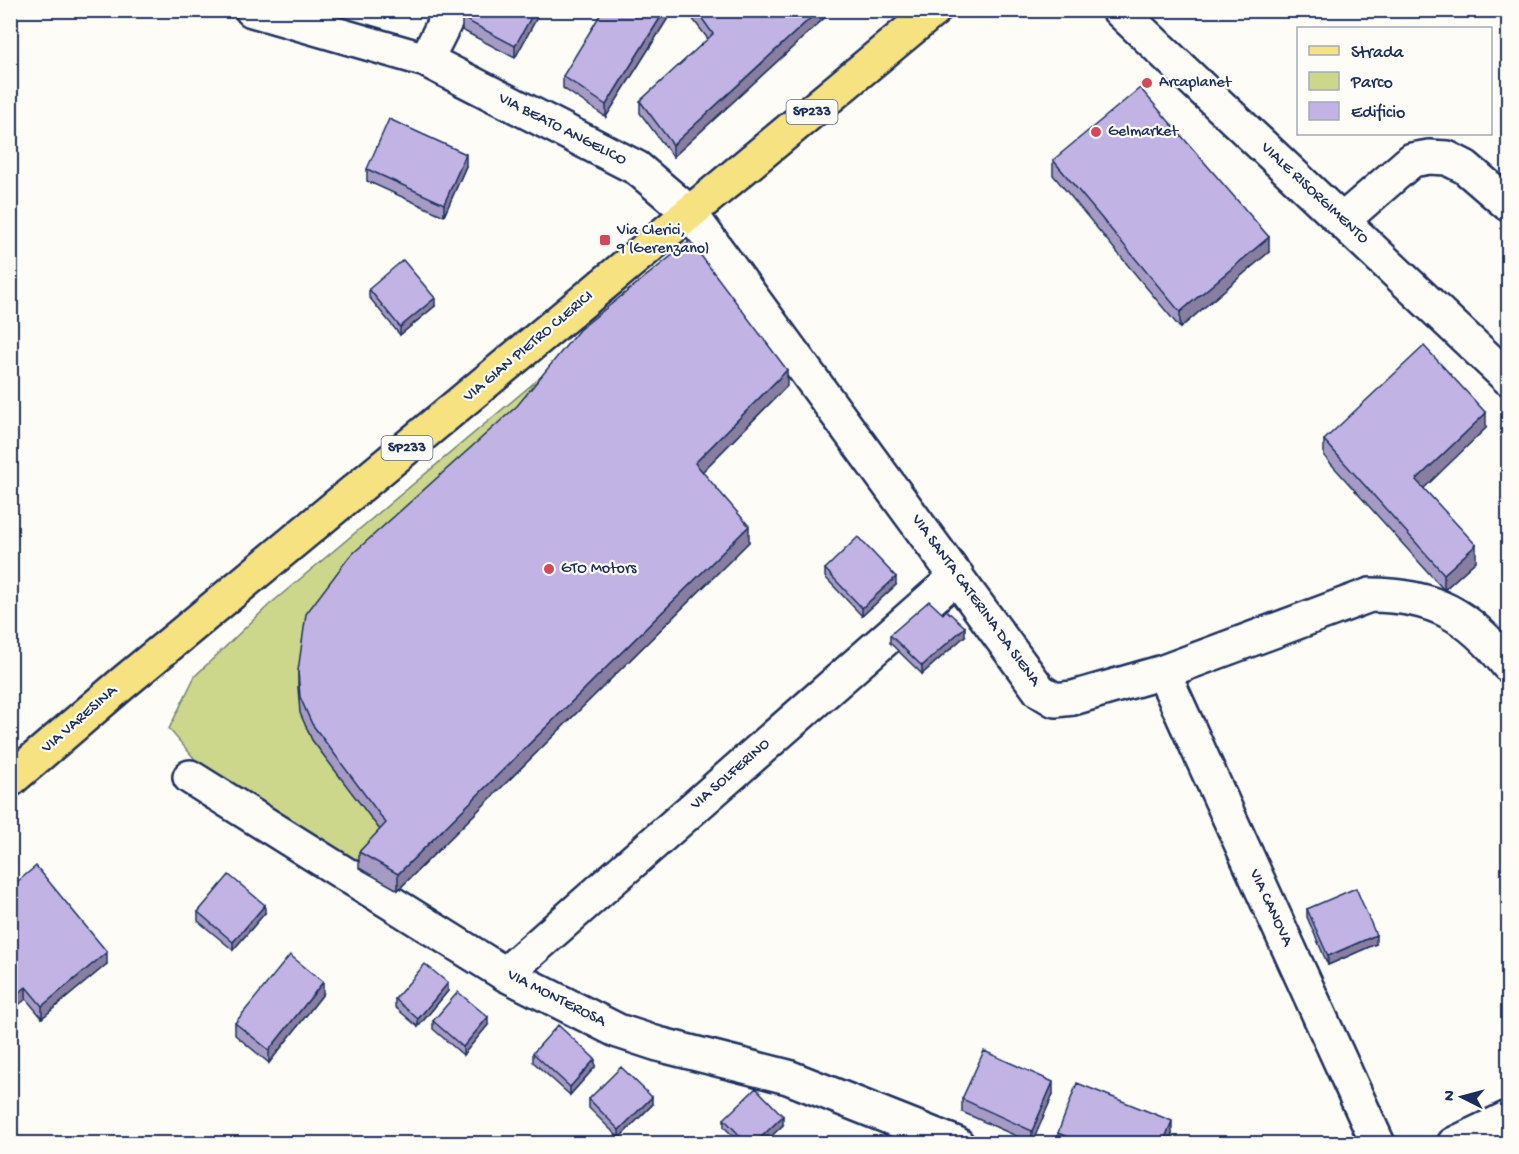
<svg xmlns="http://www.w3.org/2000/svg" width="1519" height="1154" viewBox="0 0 1519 1154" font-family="'Gochi Hand',sans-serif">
  <rect width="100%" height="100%" fill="#fdfcf7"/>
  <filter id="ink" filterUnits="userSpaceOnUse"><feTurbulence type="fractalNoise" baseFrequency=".0167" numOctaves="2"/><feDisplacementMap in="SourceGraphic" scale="12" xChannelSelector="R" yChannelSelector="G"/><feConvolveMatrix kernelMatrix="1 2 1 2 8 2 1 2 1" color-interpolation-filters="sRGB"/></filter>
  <g filter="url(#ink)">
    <path fill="#ccd78b" stroke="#748374" stroke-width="1.5" d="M579 345 386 838 359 868 205 771 169 729 195 676 269 605Z"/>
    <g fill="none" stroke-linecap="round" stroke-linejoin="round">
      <defs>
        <path id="minor" d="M252 10 426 60 637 168 690 213 1040 691 1055 700 1073 698 1163 672 1370 595C1434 595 1469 615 1508 665
          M1119 10 1508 378
          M426 60 451 10
          M1343 220 1412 160 1429 157 1447 158 1465 167 1508 204
          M1163 672 1378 1144
          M190 777 505 974 618 1031 658 1044 788 1077 957 1144
          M505 974 957 576
          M1454 1144 1508 1118"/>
        <path id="major" d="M10 780 123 683 934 10"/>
      </defs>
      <use href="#minor" stroke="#1b2f5e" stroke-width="38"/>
      <use href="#major" stroke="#1b2f5e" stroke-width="38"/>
      <use href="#minor" stroke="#fdfcf7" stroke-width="33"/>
      <use href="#major" stroke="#f7e281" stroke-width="33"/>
    </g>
    <path fill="#a69bc5" stroke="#1b2f5e" stroke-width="1.5" d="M466 10H541L515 58 462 30V18Z
      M673 10 606 117 563 88V76Z
      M686 10H833L673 157 640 113V101L708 39Z
      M1053 160 1269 252 1180 328 1053 175Z
      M466 166 444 216 367 181V169Z
      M369 289 435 306 400 335 369 297Z
      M787 386 702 472 749 542 398 890 359 868V852L380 830 312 740 300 713 298 687V671Z
      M1486 428 1423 488 1476 561 1444 590 1324 456V440Z
      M825 569 896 585 862 616 825 577Z
      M890 635 965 636 922 674 890 643Z
      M10 888 107 964 42 1018 26 999Z
      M1307 909 1376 944 1328 965 1307 917Z
      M198 912 265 913 233 950 198 921Z
      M448 991 418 1027 395 1007V999Z
      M323 994 269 1063 235 1035V1023Z
      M433 1021 488 1025 463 1055 433 1029Z
      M533 1053 595 1067 570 1095 533 1062Z
      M1053 1094 1032 1143 962 1112V1099Z
      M589 1099 652 1105 619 1138 589 1108Z
      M724 1119 783 1125 764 1143H740L724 1127Z
      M1058 1133 1172 1134 1168 1143H1058Z"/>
    <path fill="#877ea0" stroke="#1b2f5e" stroke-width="1.5" d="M535 10H541L515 58V46Z
      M665 10H673L606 117V105Z
      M819 10H833L673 157V145Z
      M466 154V166L444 216V204Z
      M1269 237V252L1180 328V312Z
      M435 298V306L400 335V327Z
      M787 370V386L695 479V463Z
      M1486 413V428L1416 496V480Z
      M749 526V542L398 890V874Z
      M1476 545V561L1444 590V574Z
      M896 577V585L862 616V608Z
      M965 627V636L922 674V666Z
      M265 905V913L233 950V942Z
      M1376 935V944L1328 965V956Z
      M107 952V964L42 1018V1006Z
      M323 982V994L269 1063V1050Z
      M448 983V991L418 1027V1019Z
      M26 987V999L10 1012V1000Z
      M488 1017V1025L463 1055V1047Z
      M595 1059V1067L570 1095V1087Z
      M1053 1082V1094L1032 1143V1131Z
      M652 1097V1105L619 1138V1130Z
      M783 1116V1125L764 1143H755Z
      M1172 1121V1134L1168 1143H1163Z"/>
    <path fill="#c1b4e5" stroke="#1b2f5e" stroke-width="1.5" d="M466 10H535L515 46 462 18Z
      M603 10H665L606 105 563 76Z
      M696 10H819L673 145 640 101 713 34Z
      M1140 88 1269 237 1180 312 1053 160Z
      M389 119 466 154 444 204 367 169Z
      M690 241 787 370 695 463 749 526 398 874 359 852 386 823 312 724 300 697 298 671 306 614 349 557 517 406 579 330Z
      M403 260 435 298 400 327 369 289Z
      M1424 346 1486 413 1416 480 1476 545 1444 574 1324 440Z
      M858 537 896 577 862 608 825 569Z
      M929 601 943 614 946 610 965 627 922 666 890 635Z
      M36 866 107 952 42 1006 26 987 10 1000V888Z
      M229 875 265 905 233 942 198 912Z
      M1356 888 1376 935 1328 956 1307 909Z
      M290 955 323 982 269 1050 235 1023Z
      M425 964 448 983 418 1019 395 999Z
      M458 992 488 1017 463 1047 433 1021Z
      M558 1025 595 1059 570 1087 533 1053Z
      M984 1051 1053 1082 1032 1131 962 1099Z
      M621 1067 652 1097 619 1130 589 1099Z
      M1077 1083 1172 1121 1163 1143H1083L1058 1133Z
      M756 1088 783 1116 755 1143H747L724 1119Z"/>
  </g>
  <g fill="#d1495b" stroke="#fdfcf7" stroke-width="2">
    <circle cx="1147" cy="83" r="6"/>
    <circle cx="1096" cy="132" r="6"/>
    <rect x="599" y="234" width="12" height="12" rx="3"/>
    <circle cx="549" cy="569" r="6"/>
  </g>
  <g text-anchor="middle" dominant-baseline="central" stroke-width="4.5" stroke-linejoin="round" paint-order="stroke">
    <g fill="#fdfcf7" stroke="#5f6c8c" stroke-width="1.5">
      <rect x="786.5" y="100" width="51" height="24" rx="4.5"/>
      <rect x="381.5" y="436" width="51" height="24" rx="4.5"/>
    </g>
    <g font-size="15" font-weight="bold" fill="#1b2f5e">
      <text x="812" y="112">SP233</text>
      <text x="407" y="448">SP233</text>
    </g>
    <g font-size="16" fill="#1b2f5e" stroke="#fdfcf7" text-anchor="start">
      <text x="1159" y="83">Arcaplanet</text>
      <text x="1108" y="132">Gelmarket</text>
      <text x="617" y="231">Via Clerici,<tspan x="617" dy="18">9 (Gerenzano)</tspan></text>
      <text x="561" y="569">GTO Motors</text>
    </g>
    <g font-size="16" fill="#1b2f5e" stroke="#fdfcf7">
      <text transform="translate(562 130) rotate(27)">VIA BEATO ANGELICO</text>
      <text transform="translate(1314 194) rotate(43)">VIALE RISORGIMENTO</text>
      <text transform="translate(529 347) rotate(-40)">VIA GIAN PIETRO CLERICI</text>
      <text transform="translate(975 601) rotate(54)">VIA SANTA CATERINA DA SIENA</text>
      <text transform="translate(80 720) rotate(-41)">VIA VARESINA</text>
      <text transform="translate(731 775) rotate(-41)">VIA SOLFERINO</text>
      <text transform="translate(1270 908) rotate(65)">VIA CANOVA</text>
      <text transform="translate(556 999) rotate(27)">VIA MONTEROSA</text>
    </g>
  </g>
  <rect width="1519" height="1154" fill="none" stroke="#fdfcf7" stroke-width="36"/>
  <rect x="18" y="18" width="1483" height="1118" fill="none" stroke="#1b2f5e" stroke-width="2" filter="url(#ink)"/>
  <rect x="1297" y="27" width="195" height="108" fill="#fdfcf7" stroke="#a3aaba" stroke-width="1.5"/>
  <rect x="1309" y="46" width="30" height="9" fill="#f7e281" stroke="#a3aaba" stroke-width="1.5"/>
  <text x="1351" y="57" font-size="18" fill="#1b2f5e">Strada</text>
  <rect x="1309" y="72" width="30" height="18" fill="#ccd78b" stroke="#a3aaba" stroke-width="1.5"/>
  <text x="1351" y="87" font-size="18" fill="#1b2f5e">Parco</text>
  <rect x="1309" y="102" width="30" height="18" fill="#c1b4e5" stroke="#a3aaba" stroke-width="1.5"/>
  <text x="1351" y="117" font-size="18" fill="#1b2f5e">Edificio</text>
  <g transform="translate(1462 1097) rotate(276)" stroke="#fdfcf7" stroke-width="4.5" paint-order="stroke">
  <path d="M0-4.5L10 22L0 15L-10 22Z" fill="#1b2f5e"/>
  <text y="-9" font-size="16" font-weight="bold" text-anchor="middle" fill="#1b2f5e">N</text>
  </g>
</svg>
